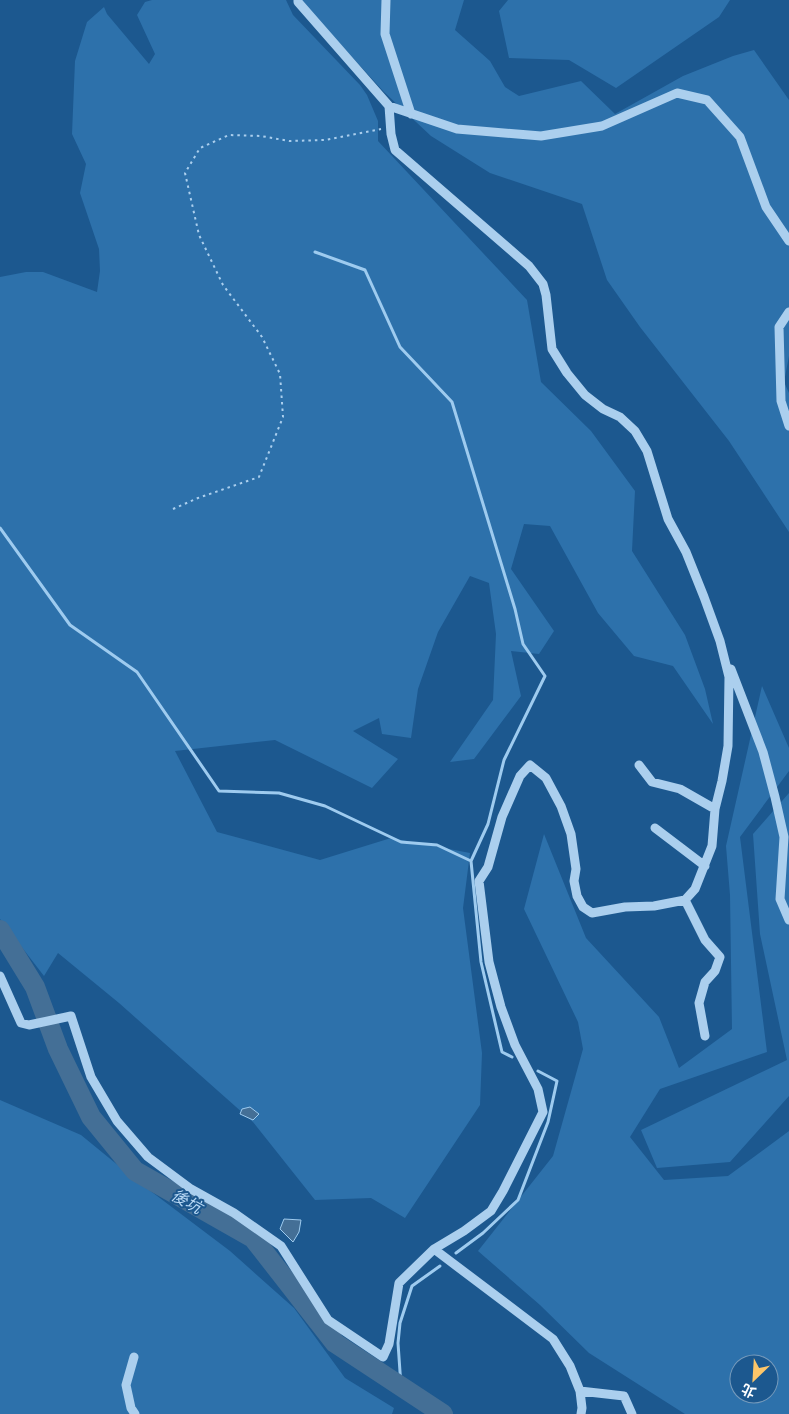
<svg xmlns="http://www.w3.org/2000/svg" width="789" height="1414" viewBox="0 0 789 1414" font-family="Rubik,'Noto Sans TC',sans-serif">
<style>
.green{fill:#2d71ab;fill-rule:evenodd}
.water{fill:#446f96;stroke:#9ecbef}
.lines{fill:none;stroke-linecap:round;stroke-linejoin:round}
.stream{stroke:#9ecbef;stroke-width:3}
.river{stroke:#446f96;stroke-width:20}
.path{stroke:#abcfee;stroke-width:2;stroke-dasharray:2.5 4;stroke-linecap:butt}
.minor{stroke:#abcfee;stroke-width:9}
.labels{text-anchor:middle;stroke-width:4;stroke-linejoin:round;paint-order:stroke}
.water-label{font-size:16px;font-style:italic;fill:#b7d8f5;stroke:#1c588f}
</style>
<rect width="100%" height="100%" fill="#1c588f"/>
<!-- green -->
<path class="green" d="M152 0H286L293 15 360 85 367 95 378 121V141L527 300 541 382 591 431 635 491 632 551 685 635 705 689 713 724 673 666 634 656 598 613 550 526 524 524 511 569 554 631 539 654 511 651 521 696 474 759 450 762 493 700 496 634 489 583 470 576 438 632 418 689 411 738 382 734 379 718 353 731 398 759 372 788 275 740 175 751 217 832 320 860 391 838 470 853 463 908 482 1053 480 1105 405 1218 371 1198 315 1200 253 1122 119 1003 58 953 44 976 0 919V277L26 272H43L97 292 100 271 99 249 80 193 86 164 72 134 75 61 87 22 104 7 107 14 149 64 155 54 137 15 145 2Z
M300 0H464L455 30 490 61 505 87 519 96 581 81 615 114 683 76 733 56 754 50 789 100V356L784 382 789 393V532L729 441 640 327 607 280 582 204 490 173 431 136 384 92Z
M508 0H730L719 17 616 88 569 60 509 58 499 11Z
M762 686 789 748V771L740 837 767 1052 660 1089 630 1137 664 1180 728 1176 789 1131V1414H685L589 1353 540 1305 478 1251 553 1156 583 1049 578 1022 524 909 544 834 586 938 659 1017 679 1068 732 1029 730 895 726 846ZM739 1364H769V1394H739Z
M789 793V1096L730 1162 657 1168 641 1130 787 1060 760 934 753 834Z
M0 1100 81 1135 136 1180 230 1251 294 1308 345 1378 394 1408 392 1414H0Z"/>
<!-- water -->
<path class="water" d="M250 1107 259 1114 253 1120 240 1114 242 1109Z
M284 1219 301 1220 299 1232 293 1242 280 1229Z"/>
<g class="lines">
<!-- stream -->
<path class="stream" d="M315 252 365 270 400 347 452 402 515 609 523 644 545 676 504 760 488 824 471 861
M0 528 70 625 137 672 219 791 279 793 325 806 401 842 437 845 471 861 481 962 502 1052 512 1057
M456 1253 483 1233 518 1200 548 1122 557 1081 538 1071
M401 1386 398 1343 400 1323 412 1286 440 1266"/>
<!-- river -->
<path class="river" d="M0 930 35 987 58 1049 91 1117 135 1171 253 1238 335 1343 443 1414"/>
<!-- path -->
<path class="path" d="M173 509 198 498 259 477 283 417 280 374 262 337 223 285 199 235 185 173 200 148 229 135 261 136 289 141 325 140 381 129"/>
<!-- minor -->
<path class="minor" d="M298 0V2L389 106 391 134 395 150 529 266 543 284 546 295 552 349 567 373 585 395 603 409 620 417 635 431 647 451 668 519 686 552 704 597 720 641 729 677 728 746 722 781 715 809 712 846 695 889 685 900 654 906 625 907 592 913 583 907 577 896 574 881 576 869 571 834 561 806 546 778 530 765 520 776 502 817 488 867 479 881 489 962 501 1007 515 1045 538 1089 543 1112 503 1191 491 1211 464 1231 434 1249 553 1339 570 1366 580 1391 582 1408 581 1414
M386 0 385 34 411 114
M389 106 457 129 541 136 602 126 677 93 707 100 740 137 766 207 789 241
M789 312 779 327 781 401 789 426
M731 669 763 752 775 797 784 837 780 899 789 920
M639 765 652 782 680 789 715 809
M655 828 705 866
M685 900 705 940 720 957 715 971 705 982 699 1003 705 1036
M0 976 21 1023 29 1025 71 1016 91 1077 117 1121 148 1157 191 1189 234 1213 281 1246 328 1320 383 1357 389 1344 399 1283 434 1249
M134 1357 126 1385 131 1408 135 1414
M580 1391 624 1396 632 1414"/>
</g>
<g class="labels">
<!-- water labels -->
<g class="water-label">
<text transform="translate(187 1201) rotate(29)" y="6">後坑</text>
</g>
</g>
<!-- north arrow -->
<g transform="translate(754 1379) rotate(205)"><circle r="24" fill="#1c588f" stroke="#779bbc"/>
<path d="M0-4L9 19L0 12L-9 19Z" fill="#fdc669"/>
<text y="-8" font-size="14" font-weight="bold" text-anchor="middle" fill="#ffffff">北</text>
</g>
</svg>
